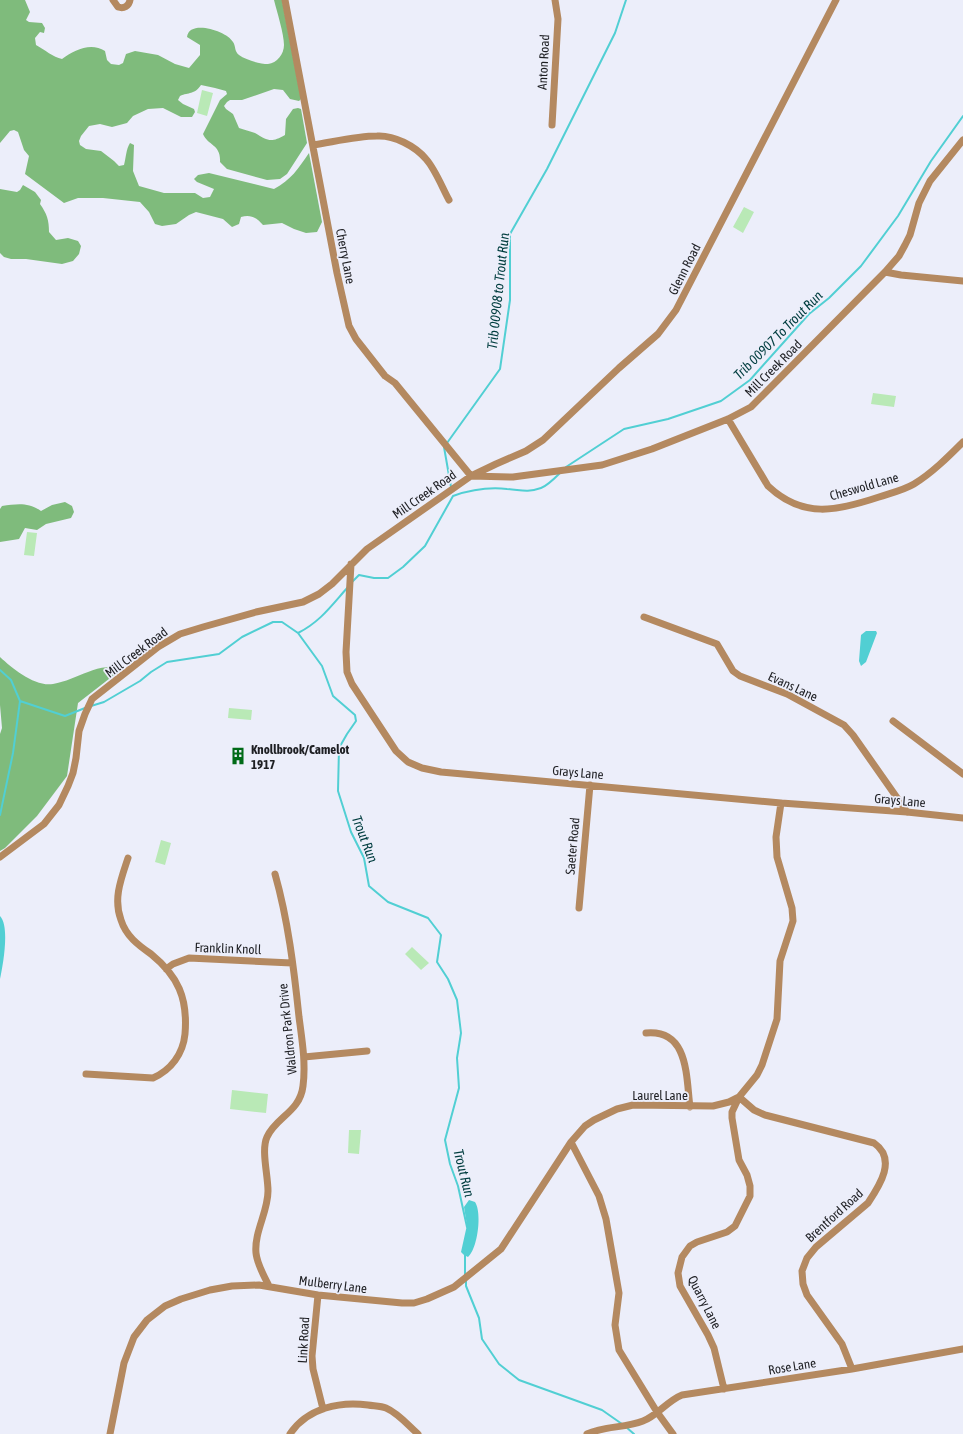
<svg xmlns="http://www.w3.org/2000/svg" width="963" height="1434" viewBox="0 0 963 1434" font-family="'Asap Condensed',sans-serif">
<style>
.green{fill:#b9e9b6}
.forest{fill:#7fbb7c}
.water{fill:#51cfd3}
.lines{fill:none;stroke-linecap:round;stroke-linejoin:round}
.stream{stroke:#51cfd3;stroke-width:2}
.minor{stroke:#b48960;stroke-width:7}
.labels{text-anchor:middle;stroke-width:3.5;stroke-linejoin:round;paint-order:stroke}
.street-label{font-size:13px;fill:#1e1f23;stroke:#eceefa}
.poi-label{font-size:13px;font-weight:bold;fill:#1e1f23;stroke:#eceefa;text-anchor:start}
.water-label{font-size:14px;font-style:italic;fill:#003d3f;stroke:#eceefa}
</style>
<rect width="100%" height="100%" fill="#eceefa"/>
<!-- green -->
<path class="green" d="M202 90 213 93 207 116 197 113Z
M744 207 754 212 743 233 733 227Z
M873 393 896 396 894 407 871 404Z
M27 532 37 533 34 556 24 555Z
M229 708 252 710 251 720 228 718Z
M161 840 171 843 165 865 155 862Z
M412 947 429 963 421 970 405 954Z
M232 1090 268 1094 266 1113 230 1109Z
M349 1130H361L359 1154 348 1153Z"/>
<!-- forest -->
<path class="forest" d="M0 0H25L30 12 26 20 29 22 42 23 45 28 44 33 40 32 35 38 36 45C45 50 53 57 62 59 74 50 91 42 105 51L107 60 111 64 119 65 123 63 126 54 135 51 158 55 175 64 189 68 200 55V45L187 37C189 19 227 31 233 42 236 46 234 51 239 55 246 60 260 64 268 64 277 63 284 54 284 45 284 34 277 12 274 0H282L301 99 299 101 290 99 283 90 274 89 242 100H230L227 102 224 106 226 109 233 114 239 128C244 130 250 131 255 133 268 141 271 143 285 135L286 119 293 109 298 108 301 109 307 143 287 174 280 179 267 180 227 169 220 162C221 144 208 146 203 134L220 100 227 94 226 91 215 88 201 85C194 95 189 92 180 96L178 100 183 104 194 109 195 112 192 117H181L163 108 148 109 133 116 127 123 112 127 100 124 89 126 81 136 79 141 80 145 86 149 101 151 114 161 119 166 124 165C126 158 126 149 130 143L134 145 133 171 139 186 164 193H195L203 198 210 197 214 189 197 182 194 179 198 175 209 173 274 189C291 180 298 169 309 153L322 222 317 232 306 233 294 229 282 223 263 225C257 218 251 214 241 217L239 224 232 227 223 219 196 212 189 215 176 224 162 226 155 224 149 212 140 202 103 198H78L64 203 25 174 29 156 24 150 18 132 14 130 10 131 0 143Z
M23 185 35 192 41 200 40 204C47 214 49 220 49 232L56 240 68 238 78 241 81 246 79 254 73 261 62 264 26 259H11L4 257 0 253V189L17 192 20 190Z
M65 502 72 506 74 512 71 518 46 524 37 530 25 528 19 539 0 542V509L2 506C17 504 28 502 41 511L52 505Z
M0 657C13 669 35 687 53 684 65 682 77 676 88 672 96 669 104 666 112 668L115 673 114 675 78 703 67 776 37 816 5 848 0 851V734L2 728 0 705Z"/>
<!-- water -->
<path class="water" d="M866 631H876L877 633 866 662 861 666 859 661 861 635Z
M0 916C10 926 3 965 0 979Z
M469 1200 475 1202C482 1212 478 1248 468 1257L464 1255 461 1252 467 1225 464 1207Z"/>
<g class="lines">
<!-- stream -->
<path class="stream" d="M447 443 500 369 510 300V234L547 169 615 33 626 0
M444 447 451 487
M566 467 624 429 668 419 721 401 750 380 809 314 829 298 861 266 898 216 931 161 963 116
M352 582 359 575 374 578H388L403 567 425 546 453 496C470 490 489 487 507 489 522 490 526 493 541 488 547 486 555 478 560 473
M298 633C320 622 331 606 348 587
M0 670 11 680 20 701 13 753 0 815
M20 701 65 716 85 708
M91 706 104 702 140 681 151 672 167 662 219 654 242 637 273 622H282L298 633 322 666 333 696 355 715 356 721 347 734 339 748 338 791 351 832 364 858 369 886 388 902 428 918 441 935 437 962 448 979 457 1000 461 1033 457 1058 459 1088 445 1140 450 1164 458 1186 467 1227
M465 1253V1275
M466 1279V1286L479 1318 482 1339 499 1364 519 1380 602 1410 622 1424
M626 1427 634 1434"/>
<!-- minor -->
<path class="minor" d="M113 0 118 7C124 9 129 6 130 0
M285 0 337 273 349 326 356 339 385 376 395 383 471 476 496 464 526 451 543 440 619 368 658 334 676 310 836 0
M552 125 558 19 555 0
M313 145C333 142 356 136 377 136 394 135 415 146 426 159 435 169 442 187 449 200
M885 272 901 275 963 281
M728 419 768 486C803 519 837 511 879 497 891 493 904 490 914 484 932 473 948 457 963 442
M351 564 346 652 347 672 352 684 396 751 408 762 422 768 441 772 507 778 781 803 907 812 963 818
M644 617 717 644 733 671 740 676 787 694 844 725 853 735 907 812
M893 721 963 774
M0 857 44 824 59 805 68 786 73 773 76 758 79 731 85 714 92 699 158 647 180 634 203 627 256 612 303 602 319 594 332 584 367 549 471 476 513 477 602 465 652 449 728 419 751 407 885 272 899 256 905 245 910 235 919 203 930 181 963 140
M579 908 590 785
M166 969 173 964 189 958 292 963
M646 1033C689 1029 686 1077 690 1107
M304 1057 367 1051
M86 1074 153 1078C171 1070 183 1054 185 1034 188 998 178 976 151 954 138 945 126 936 121 920 113 899 121 879 128 858
M739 1097 754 1110 765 1115 874 1143C897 1159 880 1185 868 1203L816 1247 807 1258 802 1271 803 1284 807 1295 842 1344 852 1369
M269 1286C264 1276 257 1264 256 1253 254 1232 268 1212 268 1191 268 1175 261 1150 267 1137 276 1117 300 1112 303 1086 306 1063 302 1040 299 1017 294 969 288 920 275 874
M318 1295 312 1356 313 1369 323 1409
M724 1389 714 1348 708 1335 680 1286 678 1273 682 1257 690 1246 697 1242 727 1232 735 1226 750 1196V1186L747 1175 739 1160 732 1118V1112L739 1097
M110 1434 124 1363 134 1337 147 1320 165 1306 181 1299 210 1290 232 1286 259 1285 318 1295 402 1303H414L427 1299 454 1287 501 1249 571 1142
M290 1434C307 1408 340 1401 368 1405 374 1406 381 1406 386 1408 398 1413 409 1426 418 1434
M587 1434C604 1426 625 1428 643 1421 657 1416 667 1401 682 1395L852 1369 963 1349
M673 1434 657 1412 619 1350 615 1325 619 1293 606 1219 599 1196 571 1142 585 1126 594 1120 617 1109 633 1105 713 1106 729 1102 739 1097 757 1075 762 1065 777 1019 780 961 793 921 792 908 777 857 776 837 781 803"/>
</g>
<!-- icons -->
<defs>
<g id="building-bare" transform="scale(1.38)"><path d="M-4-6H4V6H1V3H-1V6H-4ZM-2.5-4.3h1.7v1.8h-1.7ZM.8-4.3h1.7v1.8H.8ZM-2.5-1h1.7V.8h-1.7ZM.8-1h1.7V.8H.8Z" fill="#006a17" stroke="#eceefa" stroke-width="2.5" paint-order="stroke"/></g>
</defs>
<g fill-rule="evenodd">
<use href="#building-bare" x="238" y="756"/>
</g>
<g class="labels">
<!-- street labels -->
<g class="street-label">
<text transform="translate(543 62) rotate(-87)" y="5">Anton Road</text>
<text transform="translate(346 256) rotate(79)" y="5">Cherry Lane</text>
<text transform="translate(684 269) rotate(-63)" y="5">Glenn Road</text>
<text transform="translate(773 368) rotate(-45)" y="5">Mill Creek Road</text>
<text transform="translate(864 486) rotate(-16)" y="5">Cheswold Lane</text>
<text transform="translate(424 494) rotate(-35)" y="5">Mill Creek Road</text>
<text transform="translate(136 652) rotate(-37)" y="5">Mill Creek Road</text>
<text transform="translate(793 686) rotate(25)" y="5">Evans Lane</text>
<text transform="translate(578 772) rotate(5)" y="5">Grays Lane</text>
<text transform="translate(900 800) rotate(5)" y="5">Grays Lane</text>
<text transform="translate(572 846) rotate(-85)" y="5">Saeter Road</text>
<text transform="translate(228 948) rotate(2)" y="5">Franklin Knoll</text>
<text transform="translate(287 1029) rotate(-96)" y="5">Waldron Park Drive</text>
<text x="660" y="1100">Laurel Lane</text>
<text transform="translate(834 1215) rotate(-42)" y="5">Brentford Road</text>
<text transform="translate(333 1284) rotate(7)" y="5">Mulberry Lane</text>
<text transform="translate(705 1302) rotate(63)" y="5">Quarry Lane</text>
<text transform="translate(303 1340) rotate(-87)" y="5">Link Road</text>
<text transform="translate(792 1366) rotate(-9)" y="5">Rose Lane</text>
</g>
<!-- poi labels -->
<g class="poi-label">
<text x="251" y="754">Knollbrook/Camelot<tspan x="251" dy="15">1917</tspan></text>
</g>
<!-- water labels -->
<g class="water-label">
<text transform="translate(498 291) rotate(-84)" y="5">Trib 00908 to Trout Run</text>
<text transform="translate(778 335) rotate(-45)" y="5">Trib 00907 To Trout Run</text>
<text transform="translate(365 839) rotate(69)" y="5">Trout Run</text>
<text transform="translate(464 1173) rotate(76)" y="5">Trout Run</text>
</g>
</g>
</svg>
